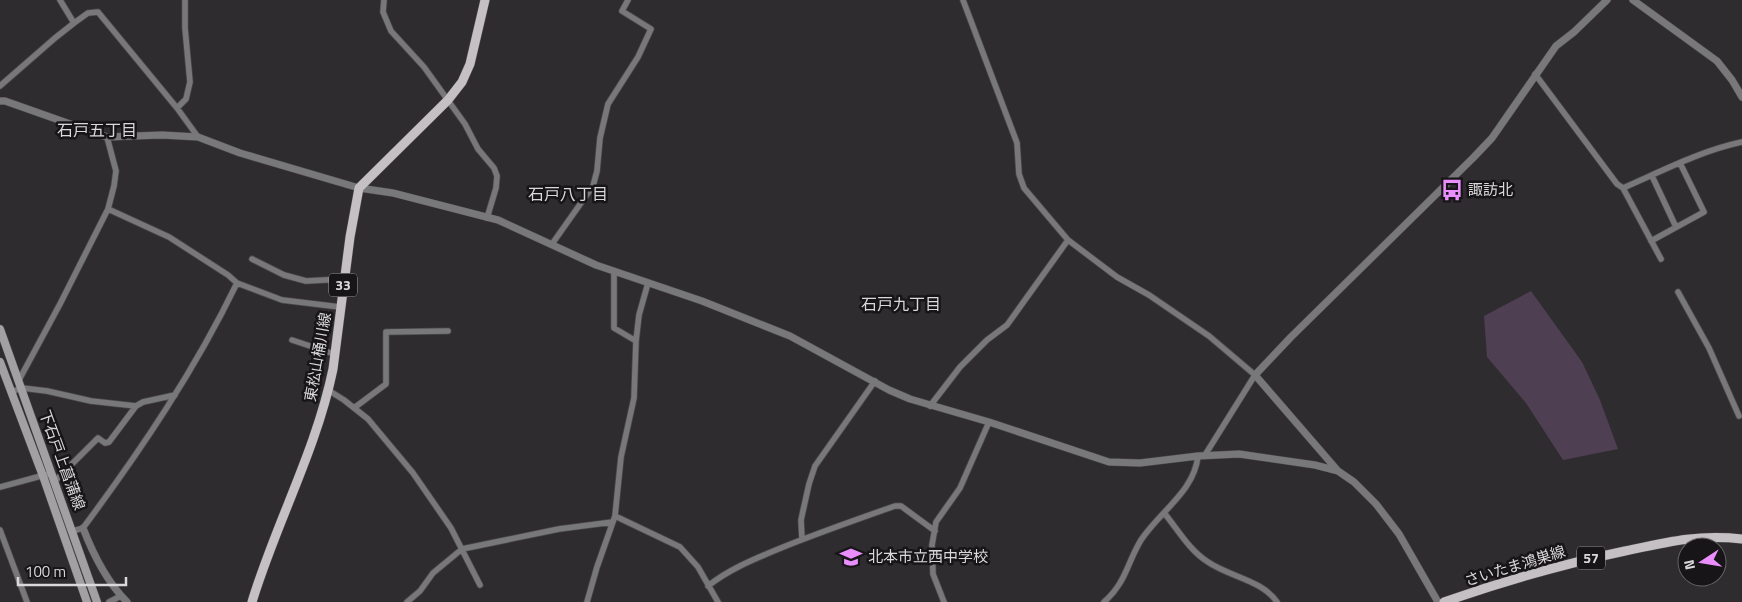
<svg xmlns="http://www.w3.org/2000/svg" width="1742" height="602" viewBox="0 0 1742 602" font-family="'Titillium Web','Noto Sans JP',sans-serif">
<style>
.green{fill:#4f3f52}
.lines{fill:none;stroke-linecap:round;stroke-linejoin:round}
.minor-casing{stroke:#4a484b;stroke-width:7}
.tertiary-casing{stroke:#4a484b;stroke-width:8}
.secondary-casing{stroke:#4a484b;stroke-width:9}
.primary-casing{stroke:#4a484b;stroke-width:10}
.minor{stroke:#787779;stroke-width:5.5}
.tertiary{stroke:#787779;stroke-width:7}
.secondary{stroke:#a3a0a3;stroke-width:8}
.primary{stroke:#c4c0c4;stroke-width:9}
.labels{text-anchor:middle;stroke-width:5;stroke-linejoin:round;paint-order:stroke}
.shield{fill:#171517;stroke:#a09ea0;stroke-width:1}
.shield-label{font-size:14px;font-weight:bold;fill:#dad8db}
.poi-label{font-size:15px;fill:#dad8db;stroke:#171517;text-anchor:start}
.street-label{font-size:15px;fill:#dad8db;stroke:#171517}
.neighbourhood-label{font-size:16px;fill:#dad8db;stroke:#171517}
</style>
<rect width="100%" height="100%" fill="#2f2c30"/>
<!-- green -->
<path class="green" d="M1531 291 1582 362 1600 400 1618 449 1563 460 1526 403 1487 357 1484 316Z"/>
<g class="lines">
<!-- minor casing -->
<g class="minor-casing">
<path id="minor" d="M60 0 74 23
M384 0 383 12 391 31 424 67 465 124 478 149 494 168 497 176 496 188 487 218
M963 0 1017 143 1019 174 1024 188 1068 240 1117 277 1149 295 1209 336 1255 375 1205 455
M1535 74 1617 184 1623 188 1661 259
M0 86 55 38 74 23 88 13 98 12 177 108 198 137
M177 108 186 99 190 82 185 28V0
M1652 176 1676 227
M1623 188C1662 171 1700 151 1742 142
M108 209 169 237 228 275 237 283
M1651 241 1704 212 1680 163
M552 244 593 186 597 171 600 138 608 104 638 57 651 29 622 11 628 0
M252 259 284 275 306 281 344 279
M614 272V328L636 341
M1678 292 1709 348 1739 416
M292 340 334 354
M19 380 60 304 108 209 114 186 116 171 107 137
M328 390 344 400 368 419 413 473 451 528 480 585
M11 392 22 388 47 391 91 401 136 406
M930 406 960 367 987 340 1007 325 1068 240
M354 408 386 384V332L448 331
M55 481 98 438 105 443 109 442 136 406 143 402 175 395
M0 487 52 473
M1165 514C1178 530 1190 551 1208 562 1230 577 1262 580 1277 602
M615 516 680 547 698 567 718 602
M0 530 27 602
M73 531 83 528C141 450 195 370 237 283L282 300 340 307
M802 539 801 520 809 484 815 466 875 381
M708 586C728 570 752 560 776 550 815 534 855 520 895 506H901L935 531
M109 602 121 596
M407 602 420 591 433 573 462 549 559 529 613 522
M587 602 597 567 615 516 621 457 634 398 636 341 639 315 648 283
M944 602 933 574 932 545 936 522 960 488 989 422
M1104 602C1126 583 1127 563 1141 540 1160 511 1194 492 1198 456"/>
</g>
<!-- tertiary casing -->
<g class="tertiary-casing">
<path id="tertiary" d="M1633 0 1717 61 1732 80 1742 97
M0 101H5L107 137 162 135 198 137 240 153 359 188 393 193 498 220 596 265 702 301 790 336 889 390 910 399 989 422 1109 462 1140 463 1198 456 1239 454 1315 465 1338 471 1354 482 1376 504 1399 534 1438 602
M1338 471 1255 375 1291 337 1473 158 1492 138 1556 46 1574 32 1607 0
M83 528C93 554 107 582 127 602"/>
</g>
<!-- secondary casing -->
<g class="secondary-casing">
<path id="secondary" d="M0 329 97 602
M0 362 43 476 87 602"/>
</g>
<!-- primary casing -->
<g class="primary-casing">
<path id="primary" d="M252 602C276 523 316 451 333 369L350 237 359 188 448 100 462 82 470 64 485 0
M1444 602C1504 581 1563 564 1625 551 1667 542 1698 534 1742 539"/>
</g>
<!-- minor -->
<use href="#minor" class="minor"/>
<!-- tertiary -->
<use href="#tertiary" class="tertiary"/>
<!-- secondary -->
<use href="#secondary" class="secondary"/>
<!-- primary -->
<use href="#primary" class="primary"/>
</g>
<!-- icons -->
<defs>
<g id="bus-bare" transform="scale(1.725)"><path d="M-5-6H5V4H4V6H2V4H-2V6H-4V4H-5ZM-3.5-4V0h7V-4ZM-3.5 1.2v1.5H-2V1.2ZM2 1.2v1.5H3.5V1.2Z" fill="#ea8dfd" stroke="#171517" stroke-width="2.5" paint-order="stroke"/></g>
<g id="school-bare" transform="scale(1.725)"><path d="M0-5L7-2L0 1L-7-2ZM-4 1L0 2.5L4 1V4Q0 6-4 4Z" fill="#ea8dfd" stroke="#171517" stroke-width="2.5" paint-order="stroke"/></g>
</defs>
<g fill-rule="evenodd">
<use href="#bus-bare" x="1452" y="190"/>
<use href="#school-bare" x="851" y="557"/>
</g>
<g class="labels">
<!-- shield labels -->
<g class="shield">
<rect x="329" y="273.5" width="28" height="23" rx="4"/>
<rect x="1577" y="546.5" width="28" height="23" rx="4"/>
</g>
<g class="shield-label">
<text x="343" y="290">33</text>
<text x="1591" y="563">57</text>
</g>
<!-- poi labels -->
<g class="poi-label">
<text x="1468" y="195">諏訪北</text>
<text x="868" y="562">北本市立西中学校</text>
</g>
<!-- street labels -->
<g class="street-label">
<text transform="translate(318 357) rotate(-80)" y="5">東松山桶川線</text>
<text transform="translate(62 460) rotate(70)" y="5">下石戸上菖蒲線</text>
<text transform="translate(1515 566) rotate(-17)" y="5">さいたま鴻巣線</text>
</g>
<!-- neighbourhood labels -->
<g class="neighbourhood-label">
<text x="97" y="136">石戸五丁目</text>
<text x="568" y="200">石戸八丁目</text>
<text x="901" y="310">石戸九丁目</text>
</g>
</g>
<!-- north arrow -->
<g transform="translate(1702 562) rotate(258)"><circle r="24" fill="#171517" stroke="#656365"/>
<path d="M0-4L9 19L0 12L-9 19Z" fill="#ea8dfd"/>
<text y="-8" font-size="14" font-weight="bold" text-anchor="middle" fill="#dad8db">N</text>
</g>
<!-- scale -->
<path d="M18 577v8h108v-8" fill="none" stroke="#dad8db" stroke-width="2.5"/>
<text x="25" y="577" font-size="15" fill="#dad8db" stroke="#171517" stroke-width="4" paint-order="stroke">100 m</text>
</svg>
